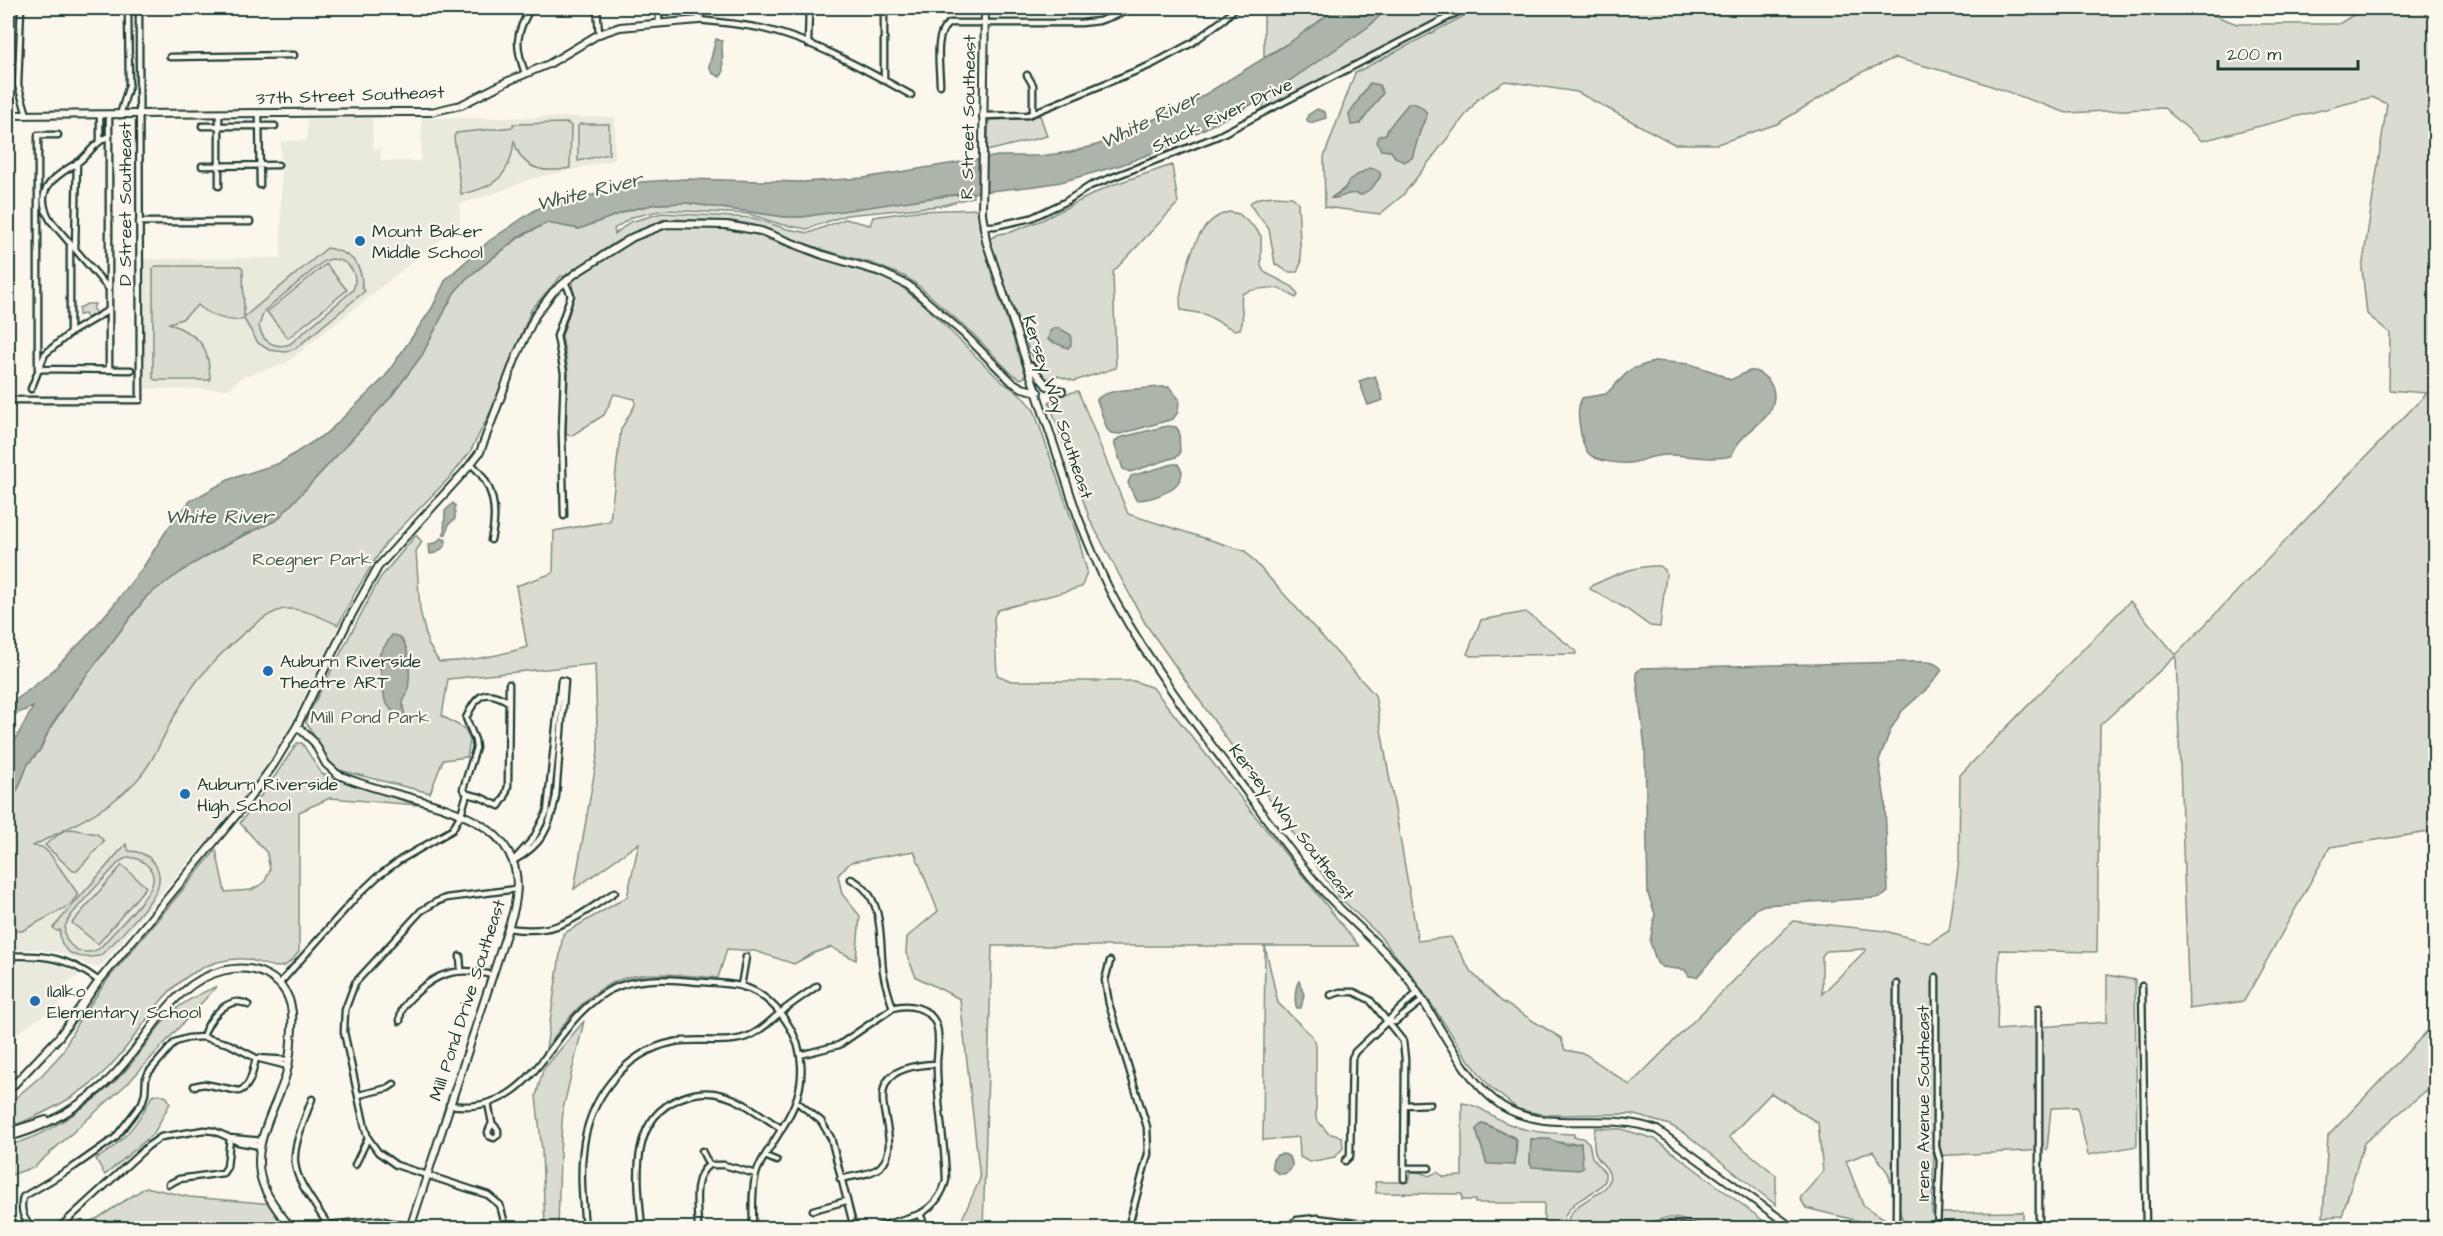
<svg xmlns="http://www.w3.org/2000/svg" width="2443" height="1236" viewBox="0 0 2443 1236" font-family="'Architects Daughter',sans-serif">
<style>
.built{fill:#eae9de}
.green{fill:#dbdcd1;stroke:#7d8c82;stroke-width:1.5;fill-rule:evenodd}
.water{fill:#adb4aa;stroke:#74847b;stroke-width:1.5}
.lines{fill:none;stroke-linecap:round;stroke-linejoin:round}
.street-casing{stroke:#1f3d34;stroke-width:9}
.secondary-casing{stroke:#1f3d34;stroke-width:10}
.street{stroke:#fbf7ec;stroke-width:4.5}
.secondary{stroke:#fbf7ec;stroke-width:6}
.poi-dot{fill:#1f6fb2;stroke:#fbf7ec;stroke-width:2}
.labels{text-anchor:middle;stroke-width:4.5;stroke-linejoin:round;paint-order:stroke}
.street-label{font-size:18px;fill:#1f3d34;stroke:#fbf7ec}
.poi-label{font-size:18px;fill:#1f3d34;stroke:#fbf7ec;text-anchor:start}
.park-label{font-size:18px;fill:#455d53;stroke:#fbf7ec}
.water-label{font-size:20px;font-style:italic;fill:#425b52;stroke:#fbf7ec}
</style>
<rect width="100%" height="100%" fill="#fbf7ec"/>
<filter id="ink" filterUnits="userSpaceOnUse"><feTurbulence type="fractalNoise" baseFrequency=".0167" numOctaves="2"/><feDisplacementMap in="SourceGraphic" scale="12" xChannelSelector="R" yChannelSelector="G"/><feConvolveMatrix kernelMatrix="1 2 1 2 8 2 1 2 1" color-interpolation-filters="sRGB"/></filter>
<g filter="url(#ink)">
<!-- built -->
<path class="built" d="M8 8H13L14 110H8Z
M615 117V160L531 179 501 191 460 204V224L286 363 240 378 229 389H145L144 259 281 258V141H307V119L372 118 373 148 381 149V161H421L422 118Z
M8 214H13L14 393H8Z
M288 609 324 618 338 625 323 660 285 736 243 801 173 879 103 964 95 968 62 953 37 949 8 950V859L145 771 155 756 170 725 200 676 251 627 274 613Z
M8 962H51L81 975 66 983 68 995 56 1007 8 1039Z"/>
<!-- green -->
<path class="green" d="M1264 8H1337L1292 41 1264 57Z
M1388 8H1463L1263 113 1264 98 1368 27Z
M1479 8H2194L2237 24H2339L2364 8H2435V831L2330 847 2244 1001 2189 1009 2176 656 2100 725 2097 952 1999 950 1997 1030 2107 1022V975L2135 980 2137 1146 2088 1155 2077 1107 2051 1108 2047 1150 1934 1156 1932 1213 2023 1212V1227L1905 1228 1888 1173 1873 1151 1846 1161 1863 1205 1888 1221V1228L1806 1208 1800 1198 1823 1172 1818 1123 1771 1093 1729 1137 1776 1175V1205L1687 1135 1670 1125 1631 1114 1545 1115 1518 1109 1490 1087 1468 1059 1412 975 1379 935 1337 895 1145 623 1090 520 1049 402 1055 396 1078 391 1128 514 1245 551 1375 695 1418 941 1451 937 1471 972 1501 1001 1561 1038 1565 1050 1585 1054 1630 1085 1793 921 1885 931 1929 943 1949 931 1959 861 1960 775 2130 601 2176 655 2427 393 2389 390 2390 333 2367 314 2362 269 2387 104 2372 97 2202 141 2164 108 2067 113 1966 77 1895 58 1862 72 1777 124 1717 144H1674L1577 92 1505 81 1478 99 1403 195 1380 214 1325 207 1324 157 1355 73ZM1369 84 1383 93 1360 124 1349 114ZM1409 103 1415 104 1427 115 1421 128 1412 158 1395 157 1391 151 1384 150 1380 136 1386 134C1387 127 1403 111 1409 103ZM1380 178 1362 195 1350 192 1332 197 1346 187ZM1865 949 1866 950 1822 994V956L1826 951Z
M1040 115 1047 136 987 151 989 120 1025 119Z
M568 123 571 126 570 168C544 174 521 170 514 140 511 176 494 188 461 194L454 137 456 133 513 127V124Z
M580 124H609V154L578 161V126Z
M1172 165 1178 203 1113 272 1116 368 1074 381 1058 376 1046 379 1038 368 1026 343 989 239 999 234 1011 232 1042 220 1109 186Z
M973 193V197L940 206 846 215 807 229 780 224 749 214 664 210 632 217 614 229 615 234 630 222 662 213 753 218 787 229 809 233 845 219 870 225 873 217 916 211 980 209C983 265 1008 319 1025 373V377L1021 379 1012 374 972 333 919 286 906 277 871 263 827 251 750 224 732 221 664 219 616 242 563 277 561 276 531 310 495 403 470 452 452 475 385 544 356 591 338 625C323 618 303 608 286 609 262 611 217 657 201 676 189 690 178 710 169 726 158 748 149 770 130 787 103 813 65 829 33 846L42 847 50 854 78 894 70 905 22 931H16L8 913V801L18 789 28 764 40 750 50 728 76 689 147 596 185 564 277 520 390 398 422 355 454 293 466 279 520 237 547 223 579 229 630 210 656 204 686 203 785 217H802L858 207Z
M1273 196 1292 197 1298 202 1301 263 1297 272H1289L1275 264 1269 229 1250 205 1251 202 1259 198Z
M1229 212 1239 214 1256 229 1261 236V266L1264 272 1293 287 1298 295 1296 298C1292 296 1288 292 1283 290 1273 286 1251 289 1242 294 1239 306 1246 318 1240 329L1234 330 1204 314 1181 310C1177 294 1190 253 1198 238 1204 226 1215 215 1229 212Z
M676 226 746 231 818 258 894 281 925 306 1002 382 1020 394 1034 410 1079 541 1087 571 1082 587 998 610 994 617 997 675 1011 681H1134L1153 688 1359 946H1265L1278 1003 1312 1036 1316 1045V1119L1328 1133 1342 1137 1343 1148 1335 1157 1309 1162 1300 1157 1299 1137 1263 1140 1265 946H992L983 1228H958L980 1179 960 999 916 977 906 953 907 937 938 911 914 851 851 862 838 875 842 894 860 916 856 960 831 947 814 953 794 964 755 951 727 949 718 978C688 976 654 970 625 978 592 987 564 1021 546 1049L563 934 627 897 639 843 574 889 598 752 595 664 448 679 442 716 465 729 470 741 467 757 443 760 430 793 339 770 332 766 305 721 380 578 416 535 422 542 416 551 420 610 428 644 439 662C470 661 498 656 527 647L516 586 553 573 554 531 610 521 621 429 635 405V399L614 394 604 415 571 436 566 434 568 370 562 336 572 304 573 280C605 259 638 232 676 226Z
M327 248C350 252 363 263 362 288L365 291 296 348 286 352 269 350 258 343 244 319C230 323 209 316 198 305L182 319 169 323C201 337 209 345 210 380H155L153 378V269L156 266H240L243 269 244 317ZM332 259C350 260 359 274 353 290L290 344C275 349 262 342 259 326L264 311 324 261Z
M326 264 347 290 288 338 267 312Z
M87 304H95L93 309 96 313 87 319 85 314 79 315V308Z
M1660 566 1665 570 1666 574 1660 627 1650 626 1625 608 1590 589 1591 586C1615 575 1634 565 1660 566Z
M1526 612 1575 650 1576 654 1471 656 1467 654 1481 620Z
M297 743H302L322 774 418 805 330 798 299 812V952C295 956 290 963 286 965 275 971 257 960 245 959 227 958 208 964 193 973 161 991 143 1028 120 1055 92 1089 57 1108 18 1124L12 1121 9 1113 13 1100 41 1076 62 1053 78 1022 108 979 216 850 225 892 251 890 264 883 270 870 267 853 240 823 269 785Z
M72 829 97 834 104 841 77 871H73L45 845 63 831Z
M126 844 129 851C149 851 165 868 157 889 152 902 111 948 99 956 78 960 58 953 60 930L57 931 53 928ZM128 857C144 858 160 872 150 889 139 908 116 929 101 947 83 962 55 941 68 920 81 900 104 880 119 862Z
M122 865 146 887 98 944 72 923Z
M217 986 129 1082 34 1167 8 1176V1145C46 1138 101 1098 127 1069 144 1049 159 1022 180 1006 192 997 204 992 217 986Z
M584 1021 563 1109 560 1153 558 1228H545L542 1151 536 1096 543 1070Z
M2435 1023V1083L2364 1143 2342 1216 2323 1217 2328 1136Z
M159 1094 167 1097 170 1103 154 1133 105 1175 96 1159C121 1145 139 1122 152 1096Z
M1462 1103C1480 1104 1492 1118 1509 1124 1530 1133 1551 1133 1574 1134V1137L1583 1138 1589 1143 1592 1157 1605 1173V1181C1593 1199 1565 1197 1562 1228H1544V1203H1475V1200H1462V1194L1376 1193 1375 1182H1409L1411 1172H1419L1429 1176 1437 1172 1444 1177 1462 1176ZM1483 1123 1514 1137 1517 1141 1515 1165 1486 1162 1476 1130ZM1531 1139C1549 1139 1563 1145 1581 1143V1169L1532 1167 1530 1163Z
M1595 1128 1621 1129 1655 1139 1773 1228C1754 1229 1734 1231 1716 1228 1681 1223 1676 1208 1640 1228H1566C1569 1198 1604 1199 1609 1181 1613 1168 1597 1163 1595 1152 1593 1145 1594 1135 1595 1128Z
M146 1187 189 1197 274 1204 291 1228H72L98 1218Z"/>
<!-- water -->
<path class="water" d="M1337 8H1388L1368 27 1264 98 1171 146 1121 165 1061 182 1036 186 943 196 802 217H785L686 203 656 204 630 210 579 229 547 223 520 236 466 279 454 293 422 355 390 398 277 520 243 535 191 565 147 596 76 689 50 728 40 750 28 764 18 789 8 801V753L33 707 8 717V706L49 674 85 638 112 607 144 566 168 528 190 501 230 479 280 463 328 432 384 378 432 308 446 279 489 241 535 210 554 202 598 194 641 182 685 179 802 182 863 178 998 156H1039L1071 152 1100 144 1196 100 1292 41Z
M716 39 722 41 723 73 720 77 712 73 709 66Z
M1370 83 1379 85 1383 93 1360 124 1351 125 1349 114Z
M1409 103C1416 102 1426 109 1427 115L1421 128 1412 158 1404 162 1395 157 1391 151 1381 150 1377 142 1379 136 1386 134C1387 127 1403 111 1409 103Z
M1317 109 1325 112 1326 118 1310 123 1307 120 1308 115Z
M1369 168 1378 170 1381 175 1373 187 1362 195C1344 190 1343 200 1331 198L1344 190 1349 180Z
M1055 328H1059L1071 335V345L1068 348 1048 340 1050 331Z
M1655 361 1690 364 1717 373 1730 380C1747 374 1750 363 1767 379 1772 384 1774 389 1774 396 1773 419 1754 424 1741 440 1737 444 1734 450 1731 456 1711 461 1688 455 1667 455 1654 455 1647 459 1635 462 1624 465 1595 462 1587 452 1584 447 1582 439 1581 434 1579 422 1576 409 1582 398L1606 394 1630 370Z
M1375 376 1383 400 1368 405 1359 381Z
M1160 387H1169L1179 399 1178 412 1173 419 1120 434 1111 433 1107 429 1097 400C1104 388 1146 389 1160 387Z
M1167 426 1176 427 1179 431 1180 454 1176 457 1130 472 1123 469 1114 443 1119 438Z
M1173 464H1178L1182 471C1182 490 1152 500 1136 500L1128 483 1131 476Z
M453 503 455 505V519L449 524 446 534 444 535 445 511Z
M441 538 446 540 445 546 436 553 430 554 429 544 436 543Z
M392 635C412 634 411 680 407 694 405 699 404 698 403 703 402 710 406 715 407 722L402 725 385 701 379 660 380 653Z
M1907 662C1920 662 1934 659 1942 670L1929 687 1902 711 1891 729 1879 760 1885 801 1888 892 1883 896 1876 898 1764 905 1757 908 1697 977 1689 976 1685 970 1662 967 1657 963 1650 942 1655 914 1648 894 1645 748 1636 673 1641 668Z
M1299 981 1304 995 1301 1008H1297C1294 1003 1295 986 1299 981Z
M1483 1123 1516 1139 1515 1165 1487 1164 1476 1129Z
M1531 1139H1549L1566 1145 1581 1143 1583 1167 1579 1170 1532 1167 1530 1163Z
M1272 1164a10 10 0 1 1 20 0a10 10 0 1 1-20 0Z"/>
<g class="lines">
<!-- street casing -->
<g class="street-casing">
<path id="street" d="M21 8 18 85 27 115
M597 8 599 34
M884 8V80
M699 20C722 23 746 24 768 30 816 42 868 71 911 95
M659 22V8
M808 44 809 8
M170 57 294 55
M525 73C515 46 515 33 531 8
M1027 75 1033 85V113
M940 85C940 68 933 32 950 23H1081L1099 21 1136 8
M259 113 260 185
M219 114V186
M120 115 129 85 128 8
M100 116V140
M982 116 1028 115 1151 65 1192 43 1224 19 1235 8
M202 126H275
M58 135H38V369L131 370
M109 136C92 144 90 154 77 163 53 177 32 191 51 221L109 289
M202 166 278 165
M139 222H250
M983 226H995L1031 218 1065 202 1090 186 1218 136 1466 8
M75 248 77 162
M70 333V243
M109 369V116
M31 389 45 354 70 333 109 310
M8 400H140L139 8
M471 464C494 484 498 511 491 540
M564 516 562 433 564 373 557 336 571 295 565 282
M561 680 565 681 556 796C550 828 542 845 513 861L533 839 547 812Z
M467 794 480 797 499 806 505 797 508 786 509 684
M851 879C886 896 879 939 883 971 885 984 889 996 893 1008 908 1003 929 1007 936 1024 940 1035 938 1049 937 1060 936 1101 945 1140 946 1180 942 1196 934 1206 920 1214L926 1228
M508 928C558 936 575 918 615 892
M8 956C47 955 67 957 99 981
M460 956 461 970
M1110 961 1105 980 1109 1004 1147 1127 1148 1154 1128 1228
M1936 977V1147L1940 1161 1937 1228
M280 983 356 897 377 877 400 860 452 830 461 814 467 794 463 789 476 748 475 740 466 718C477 695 484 687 509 702
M741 986 746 957
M2142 986 2146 1228
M1331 995 1340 992H1354L1370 1000 1403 1041 1405 1059 1404 1179
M2039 1008V1228
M400 1021C400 1009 406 1002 415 994 438 971 461 967 492 975
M1389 1021 1395 1022 1422 1001
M203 1037C207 1020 229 993 248 1005
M800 1055 839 1045 893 1008
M288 1066 256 1058 289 1060
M359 1095 388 1088 394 1084
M312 1099C286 1167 288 1165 328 1225
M797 1102 821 1121 831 1138 854 1228
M488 1103 492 1123 488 1132 489 1136 494 1138 498 1135V1130L492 1123
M449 1105C539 1117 546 1024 610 990 635 977 662 979 690 981 706 983 724 982 740 986 772 993 799 1031 801 1063 804 1096 788 1119 771 1146 765 1155 759 1164 756 1174 751 1192 753 1211 753 1228
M1405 1105 1430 1104
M260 1146 238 1142 230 1138 262 1141
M702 1151 709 1165
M765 1156 777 1161
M1345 1161 1350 1156 1352 1058 1355 1052 1417 993
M355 1165 368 1138
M709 1165H724L756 1174
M1404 1168H1429
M840 1179C852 1176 871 1175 880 1167 913 1136 837 1067 937 1064
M813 1210 846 1201
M34 1228C23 1221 20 1209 23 1197L75 1166 115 1138 142 1103 145 1094 146 1078 149 1072 175 1042 188 1038 203 1037 229 1044 256 1058C253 1070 251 1087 239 1091L204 1084 194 1086
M54 1228 61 1226 148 1146 161 1137 204 1130 214 1131 230 1138 227 1167 223 1173 179 1179 169 1184
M323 1228 328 1225 379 1220 414 1228
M506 1228 500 1205 488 1195 396 1165 378 1152 368 1138 365 1128 344 1032 345 1010 355 983 421 911 436 902 446 898 517 889
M585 1228C583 1203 580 1177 583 1151 588 1101 623 1052 674 1042 699 1037 728 1046 751 1035 762 1030 771 1020 780 1013 792 1003 805 995 817 986
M642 1228C638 1183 627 1119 681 1098 694 1093 708 1091 722 1095 743 1100 763 1117 782 1129
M698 1228C698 1210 691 1177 709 1165
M875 1228 920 1214
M1286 1228 1297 1220 1317 1218 1371 1225 1514 1228
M1896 1228 1897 984"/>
</g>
<!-- secondary casing -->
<g class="secondary-casing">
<path id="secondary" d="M985 8 982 213 986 241 1078 517C1090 546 1101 576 1117 604 1152 667 1197 726 1240 783 1267 819 1293 857 1323 891 1348 919 1379 943 1403 972 1434 1010 1461 1079 1502 1106 1549 1135 1607 1110 1657 1130L1793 1228
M8 115 401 112H431L461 105 506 82 549 64 599 34 620 27 699 20 702 8
M1031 366 1047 386 1062 391
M297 726 314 742 326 764 337 774C401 806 542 802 513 913L410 1228
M8 1091 59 1037 99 981 243 807 274 764 297 726 347 623 378 567 466 470 480 452 516 357 535 316 553 292 576 273 633 237 666 224 726 225 761 231 823 255 878 271 908 285 963 333 1012 382 1022 388 1038 392
M8 1132 46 1120
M8 1137C41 1129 72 1111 99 1089 133 1061 152 1019 183 992 204 973 240 960 267 975 288 986 294 1005 292 1028 291 1045 290 1062 285 1078 274 1112 248 1149 264 1187 270 1202 281 1215 291 1228
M1654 1228 1670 1226 1691 1228
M1819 1228H1843
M2393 1228H2436"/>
</g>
<!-- street -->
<use href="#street" class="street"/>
<!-- secondary -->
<use href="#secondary" class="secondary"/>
</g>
</g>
<!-- markers -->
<g class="poi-dot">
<circle cx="360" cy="241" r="6"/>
<circle cx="268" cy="671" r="6"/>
<circle cx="185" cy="794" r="6"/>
<circle cx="35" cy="1001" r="6"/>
</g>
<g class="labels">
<!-- street labels -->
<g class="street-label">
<text transform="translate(350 95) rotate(-2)" y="6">37th Street Southeast</text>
<text transform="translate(1222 115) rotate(-25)" y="6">Stuck River Drive</text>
<text transform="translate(968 117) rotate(-89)" y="6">R Street Southeast</text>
<text transform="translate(125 204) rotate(-90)" y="6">D Street Southeast</text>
<text transform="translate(1058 407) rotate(72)" y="6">Kersey Way Southeast</text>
<text transform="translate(1292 822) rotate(52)" y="6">Kersey Way Southeast</text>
<text transform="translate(467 1000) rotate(-72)" y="6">Mill Pond Drive Southeast</text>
<text transform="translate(1923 1103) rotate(-90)" y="6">Irene Avenue Southeast</text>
</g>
<!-- poi labels -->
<g class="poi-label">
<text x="372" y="237">Mount Baker<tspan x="372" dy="21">Middle School</tspan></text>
<text x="280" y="667">Auburn Riverside<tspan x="280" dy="21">Theatre ART</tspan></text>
<text x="197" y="790">Auburn Riverside<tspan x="197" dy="21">High School</tspan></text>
<text x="47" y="997">Ilalko<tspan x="47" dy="21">Elementary School</tspan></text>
</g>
<!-- park labels -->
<g class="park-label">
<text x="312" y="565">Roegner Park</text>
<text x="370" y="723">Mill Pond Park</text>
</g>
<!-- water labels -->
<g class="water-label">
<text transform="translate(1150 119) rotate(-26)" y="7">White River</text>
<text transform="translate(589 191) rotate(-14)" y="7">White River</text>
<text x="219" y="523">White River</text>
</g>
</g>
<!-- margin -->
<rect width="2443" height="1236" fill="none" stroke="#fbf7ec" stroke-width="30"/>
<rect x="15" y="15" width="2413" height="1206" fill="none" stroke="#1f3d34" stroke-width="2" filter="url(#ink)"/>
<!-- scale -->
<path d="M2218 60v9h140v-9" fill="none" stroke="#1f3d34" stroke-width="3"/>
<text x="2227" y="60" font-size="18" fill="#1f3d34" stroke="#fbf7ec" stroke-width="4.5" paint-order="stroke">200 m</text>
</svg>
